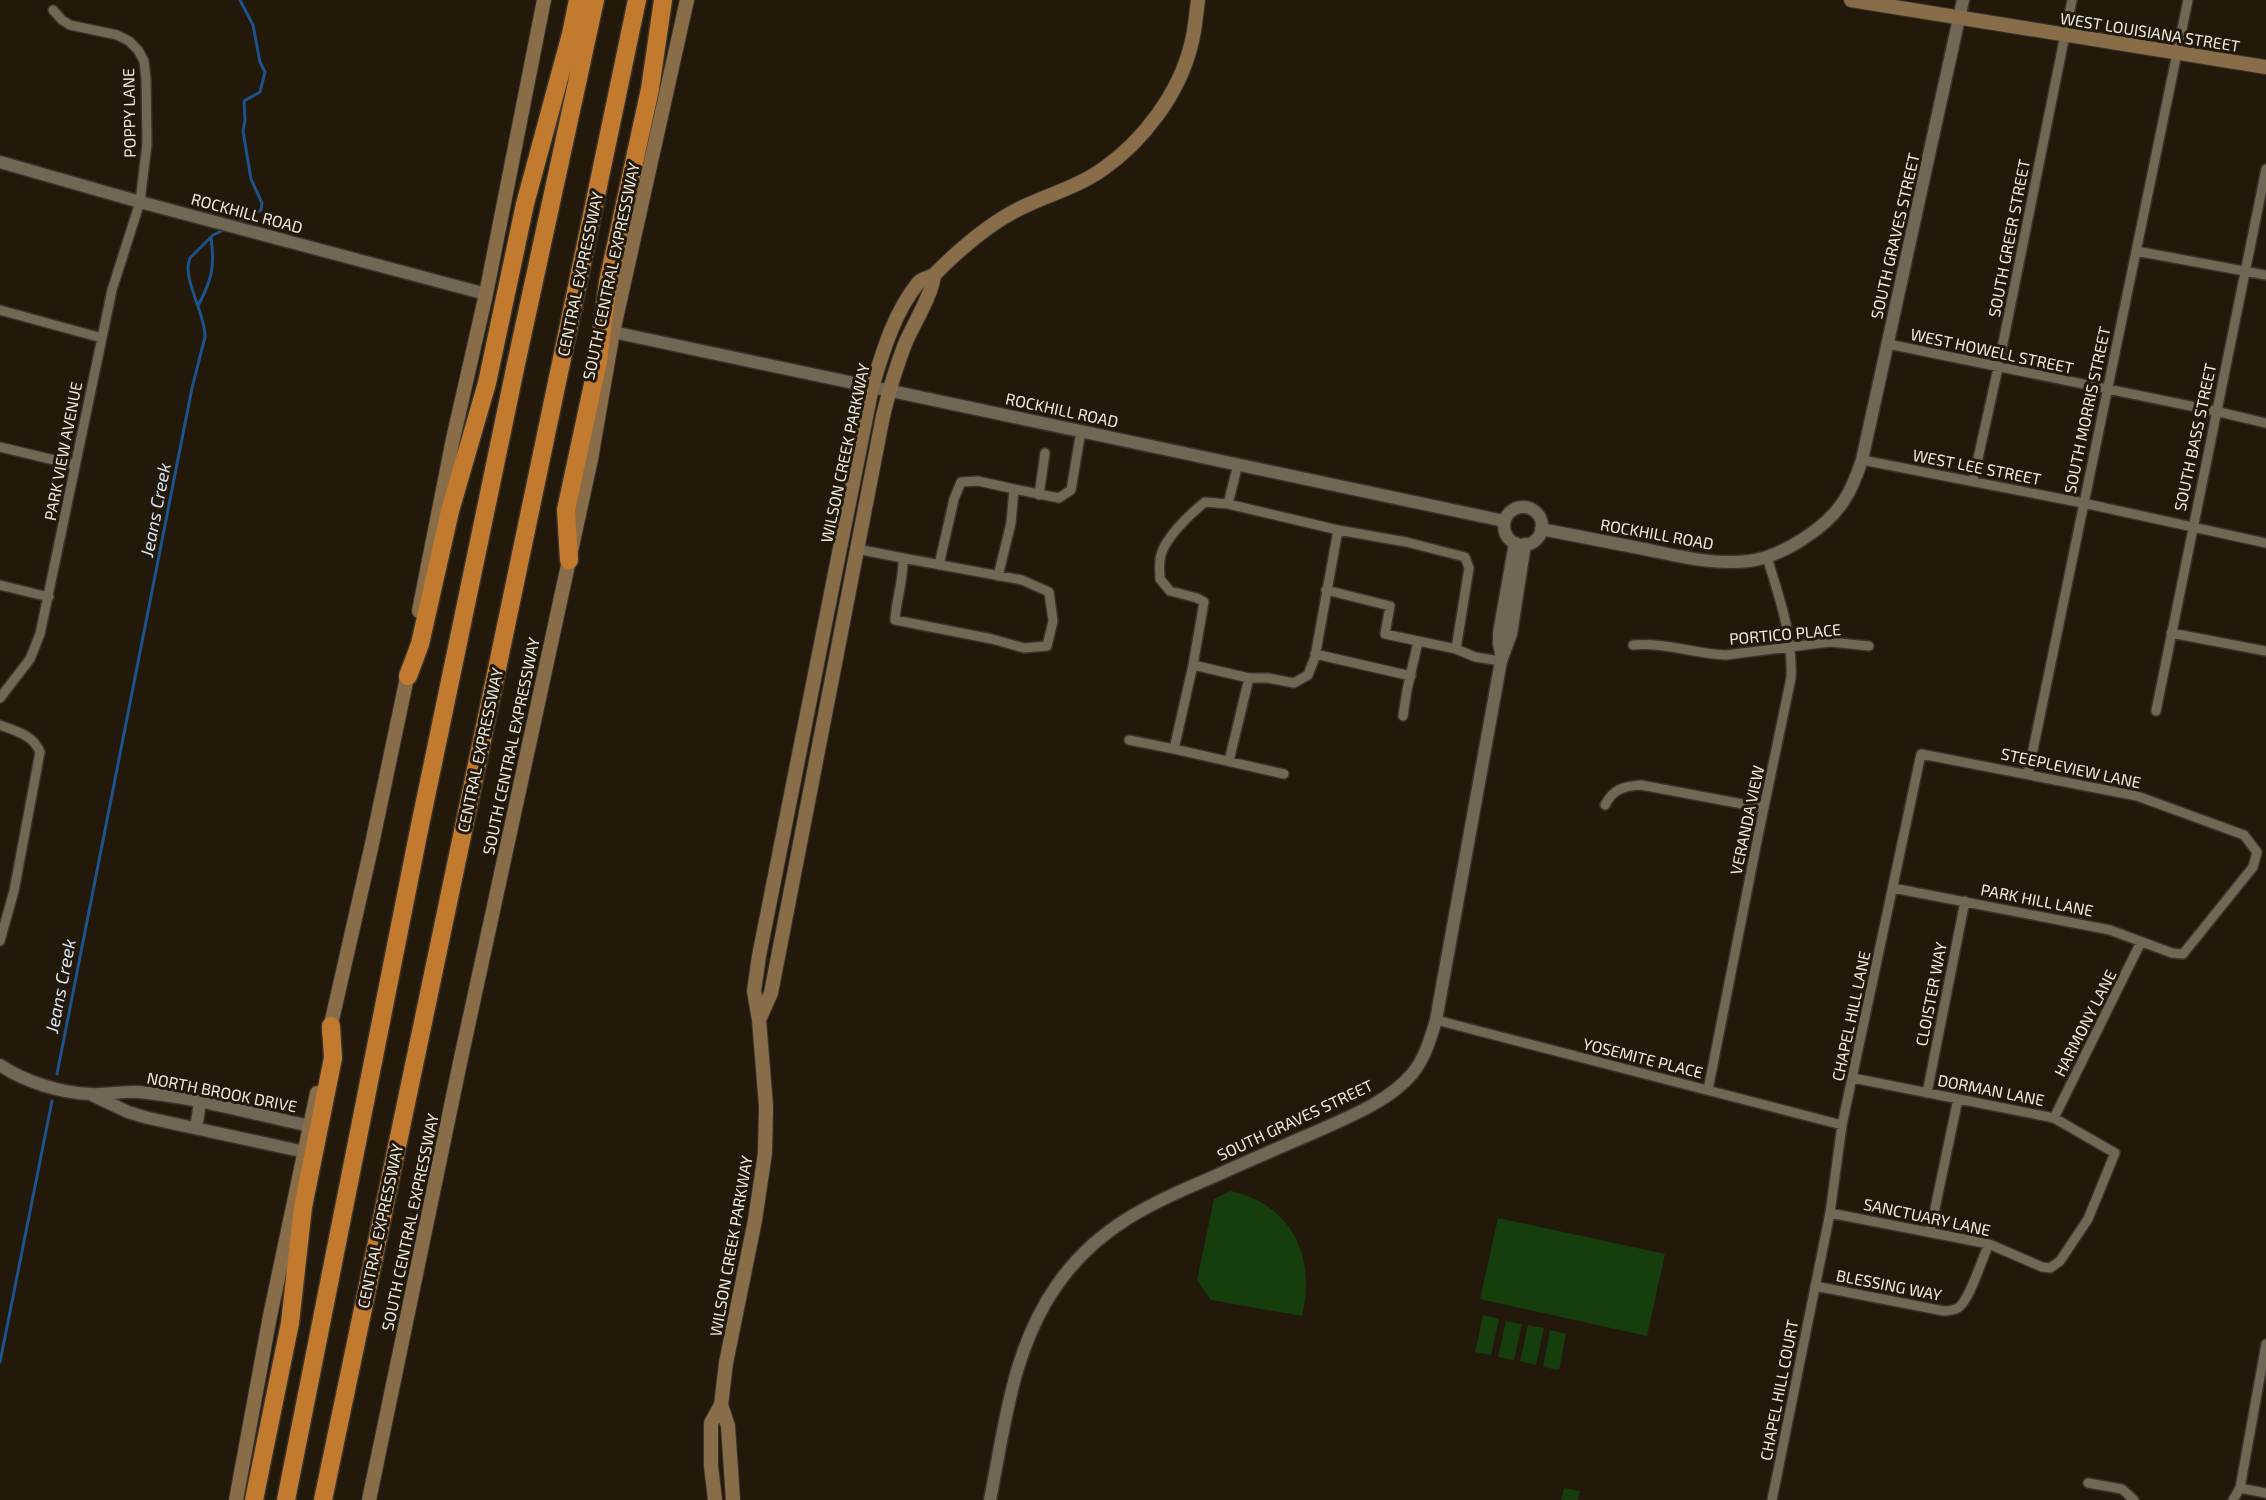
<svg xmlns="http://www.w3.org/2000/svg" width="2266" height="1500" viewBox="0 0 2266 1500" font-family="'Exo 2',sans-serif">
<style>
.green{fill:#163e0c}
.lines{fill:none;stroke-linecap:round;stroke-linejoin:round}
.stream{stroke:#1e528a;stroke-width:3}
.minor-casing{stroke:#39332d;stroke-width:12}
.tertiary-casing{stroke:#39332d;stroke-width:15}
.secondary-casing{stroke:#39332d;stroke-width:16}
.motorway-casing{stroke:#39332d;stroke-width:21}
.minor{stroke:#716755;stroke-width:9}
.tertiary{stroke:#716755;stroke-width:12}
.secondary{stroke:#896d49;stroke-width:14}
.motorway{stroke:#c17a2e;stroke-width:18}
.labels{text-anchor:middle;stroke-width:6;stroke-linejoin:round;paint-order:stroke}
.street-label{font-size:16px;fill:#f0eae1;stroke:#22190a}
.water-label{font-size:18px;font-style:italic;fill:#d7e5f6;stroke:#22190a}
</style>
<rect width="100%" height="100%" fill="#22190a"/>
<!-- green -->
<path class="green" d="M1231 1191C1293 1205 1316 1258 1302 1316L1211 1300 1197 1280 1214 1199Z
M1498 1218 1665 1254 1647 1336 1480 1299Z
M1483 1315 1499 1319 1491 1355 1475 1352Z
M1506 1321 1522 1324 1514 1360 1498 1357Z
M1528 1325 1544 1328 1536 1365 1520 1361Z
M1550 1330 1566 1334 1559 1370 1543 1367Z
M1564 1488 1580 1491 1578 1500H1561Z"/>
<g class="lines">
<!-- stream -->
<path class="stream" d="M237 223 261 210 262 203 251 179 243 131 245 120 244 101 260 92 265 72 260 62 253 25 240 0
M199 304C212 279 215 266 211 238
M57 1074 192 388 205 337C206 314 181 278 190 258L213 235 226 229
M0 1362 52 1101"/>
<!-- minor casing -->
<g class="minor-casing">
<path id="minor" d="M2136 251 2266 275
M0 310 102 338
M1888 344 2215 411 2266 423
M0 447 75 465
M1862 460 2083 503 2266 543
M1973 481 1998 368 2072 0
M1014 489 1059 498 1071 490 1081 431
M1039 495 1045 453
M1228 504 1338 530 1315 657 1308 675 1294 683 1268 678H1249L1193 665 1204 602 1197 598 1170 591 1160 579C1160 573 1159 566 1160 560 1162 540 1190 514 1205 502L1228 504 1238 464
M1338 530 1406 542 1465 557 1469 568 1456 649 1475 657 1501 661
M857 549 903 558C904 579 896 599 895 620L992 639 1024 648 1047 646 1053 621 1049 592 1022 580 903 558
M939 565 954 499 961 482 978 481 1014 489 1011 523 998 576
M0 585 49 597
M1326 590 1390 606 1385 634 1456 649
M2171 633 2266 651
M1633 645C1664 642 1695 654 1726 655L1830 642 1869 646
M1315 654 1411 676
M0 698 30 659 40 634 112 290 140 202 147 144 146 79 144 61 138 50 129 41 117 35 70 25 62 20 53 10
M2156 711 2266 169
M1403 716 1407 690 1418 642
M0 725C16 731 33 735 40 752L14 891 0 941
M1129 740 1174 749 1193 665
M1174 749 1284 774
M1229 761 1249 678
M2028 774 2188 0
M1605 805C1613 789 1624 786 1641 785L1764 808
M1436 1020 1842 1125
M1708 1090 1757 841 1791 678C1793 635 1779 597 1767 557
M1927 1093 1965 901
M2054 1118 2141 942
M1830 1213 1989 1244 2042 1267 2050 1268 2060 1261 2088 1219 2115 1153 2054 1118 1853 1078
M1930 1232 1958 1099
M1815 1286 1944 1311C1949 1311 1954 1310 1958 1308 1970 1300 1982 1258 1989 1244
M2088 1483 2122 1489 2134 1500
M2240 1488 2266 1493
M1772 1500 1830 1213 1842 1125 1921 754 2137 796 2244 835 2257 852 2253 867 2183 954 2172 953 2110 930 1893 888
M2233 1500 2240 1488 2266 1344"/>
</g>
<!-- tertiary casing -->
<g class="tertiary-casing">
<path id="tertiary" d="M0 162 140 202 486 294
M613 332 1504 521
M1504 526a19 19 0 1 1 38 0a19 19 0 1 1-38 0Z
M1541 529C1577 536 1613 543 1649 550 1682 557 1715 565 1749 561 1781 557 1825 529 1843 502 1852 489 1857 475 1862 460L1963 0
M1502 658 1499 644V633L1515 543
M0 1065C25 1082 61 1093 91 1094 107 1095 122 1091 138 1092 195 1097 253 1114 310 1126
M92 1095 128 1112 148 1118 305 1152
M196 1128 200 1103
M990 1500C1005 1425 1012 1349 1057 1285 1098 1226 1152 1203 1215 1176 1250 1160 1285 1145 1320 1130 1351 1116 1389 1101 1412 1074 1425 1058 1430 1040 1436 1020L1501 661 1511 634 1525 544"/>
</g>
<!-- secondary casing -->
<g class="secondary-casing">
<path id="secondary" d="M1851 0 2266 67
M419 611 453 439 486 294 544 0
M759 1020 771 993 883 416C889 391 896 367 905 344 914 323 932 295 934 275
M329 1033 372 844 409 668
M721 1405 728 1426 733 1500
M236 1500 270 1316 317 1093
M369 1500 461 1058 591 459 613 332 687 0
M715 1500 711 1466V1423L721 1405 726 1363 755 1220 765 1153 766 1106 759 1020 754 991 759 956 872 387C883 351 894 313 918 283 922 278 929 278 934 275 937 272 941 268 944 265 968 242 994 220 1025 206 1051 194 1079 186 1103 169 1143 141 1179 94 1191 45 1195 31 1196 15 1198 0"/>
</g>
<!-- motorway casing -->
<g class="motorway-casing">
<path id="motorway" d="M569 560 566 510 598 361 608 282 650 89 663 0
M408 676 420 644 450 511 487 383 525 204 571 34 578 0
M254 1500 290 1323 303 1207 333 1058 331 1026
M286 1500 418 835 516 364 595 0
M323 1500 637 0"/>
</g>
<!-- minor -->
<use href="#minor" class="minor"/>
<!-- tertiary -->
<use href="#tertiary" class="tertiary"/>
<!-- secondary -->
<use href="#secondary" class="secondary"/>
<!-- motorway -->
<use href="#motorway" class="motorway"/>
</g>
<g class="labels">
<!-- street labels -->
<g class="street-label">
<text transform="translate(2150 32) rotate(9)" y="6">WEST LOUISIANA STREET</text>
<text transform="translate(129 113) rotate(-91)" y="6">POPPY LANE</text>
<text transform="translate(247 213) rotate(15)" y="6">ROCKHILL ROAD</text>
<text transform="translate(1895 236) rotate(-77)" y="6">SOUTH GRAVES STREET</text>
<text transform="translate(2009 238) rotate(-79)" y="6">SOUTH GREER STREET</text>
<text transform="translate(611 271) rotate(-78)" y="6">SOUTH CENTRAL EXPRESSWAY</text>
<text transform="translate(580 274) rotate(-78)" y="6">CENTRAL EXPRESSWAY</text>
<text transform="translate(1992 351) rotate(12)" y="6">WEST HOWELL STREET</text>
<text transform="translate(1062 410) rotate(12)" y="6">ROCKHILL ROAD</text>
<text transform="translate(2087 410) rotate(-78)" y="6">SOUTH MORRIS STREET</text>
<text transform="translate(2195 437) rotate(-78)" y="6">SOUTH BASS STREET</text>
<text transform="translate(63 451) rotate(-79)" y="6">PARK VIEW AVENUE</text>
<text transform="translate(845 453) rotate(-78)" y="6">WILSON CREEK PARKWAY</text>
<text transform="translate(1977 467) rotate(11)" y="6">WEST LEE STREET</text>
<text transform="translate(1657 534) rotate(10)" y="6">ROCKHILL ROAD</text>
<text transform="translate(1785 634) rotate(-5)" y="6">PORTICO PLACE</text>
<text transform="translate(511 746) rotate(-78)" y="6">SOUTH CENTRAL EXPRESSWAY</text>
<text transform="translate(480 750) rotate(-78)" y="6">CENTRAL EXPRESSWAY</text>
<text transform="translate(2071 768) rotate(12)" y="6">STEEPLEVIEW LANE</text>
<text transform="translate(1747 820) rotate(-78)" y="6">VERANDA VIEW</text>
<text transform="translate(2037 900) rotate(11)" y="6">PARK HILL LANE</text>
<text transform="translate(1931 994) rotate(-79)" y="6">CLOISTER WAY</text>
<text transform="translate(1851 1016) rotate(-78)" y="6">CHAPEL HILL LANE</text>
<text transform="translate(2085 1023) rotate(-63)" y="6">HARMONY LANE</text>
<text transform="translate(1643 1058) rotate(14)" y="6">YOSEMITE PLACE</text>
<text transform="translate(1991 1090) rotate(11)" y="6">DORMAN LANE</text>
<text transform="translate(222 1092) rotate(11)" y="6">NORTH BROOK DRIVE</text>
<text transform="translate(1295 1120) rotate(-25)" y="6">SOUTH GRAVES STREET</text>
<text transform="translate(1927 1217) rotate(12)" y="6">SANCTUARY LANE</text>
<text transform="translate(410 1222) rotate(-78)" y="6">SOUTH CENTRAL EXPRESSWAY</text>
<text transform="translate(380 1226) rotate(-78)" y="6">CENTRAL EXPRESSWAY</text>
<text transform="translate(731 1246) rotate(-80)" y="6">WILSON CREEK PARKWAY</text>
<text transform="translate(1889 1285) rotate(11)" y="6">BLESSING WAY</text>
<text transform="translate(1779 1390) rotate(-79)" y="6">CHAPEL HILL COURT</text>
</g>
<!-- water labels -->
<g class="water-label">
<text transform="translate(156 510) rotate(-79)" y="6">Jeans Creek</text>
<text transform="translate(61 986) rotate(-79)" y="6">Jeans Creek</text>
</g>
</g>
</svg>
